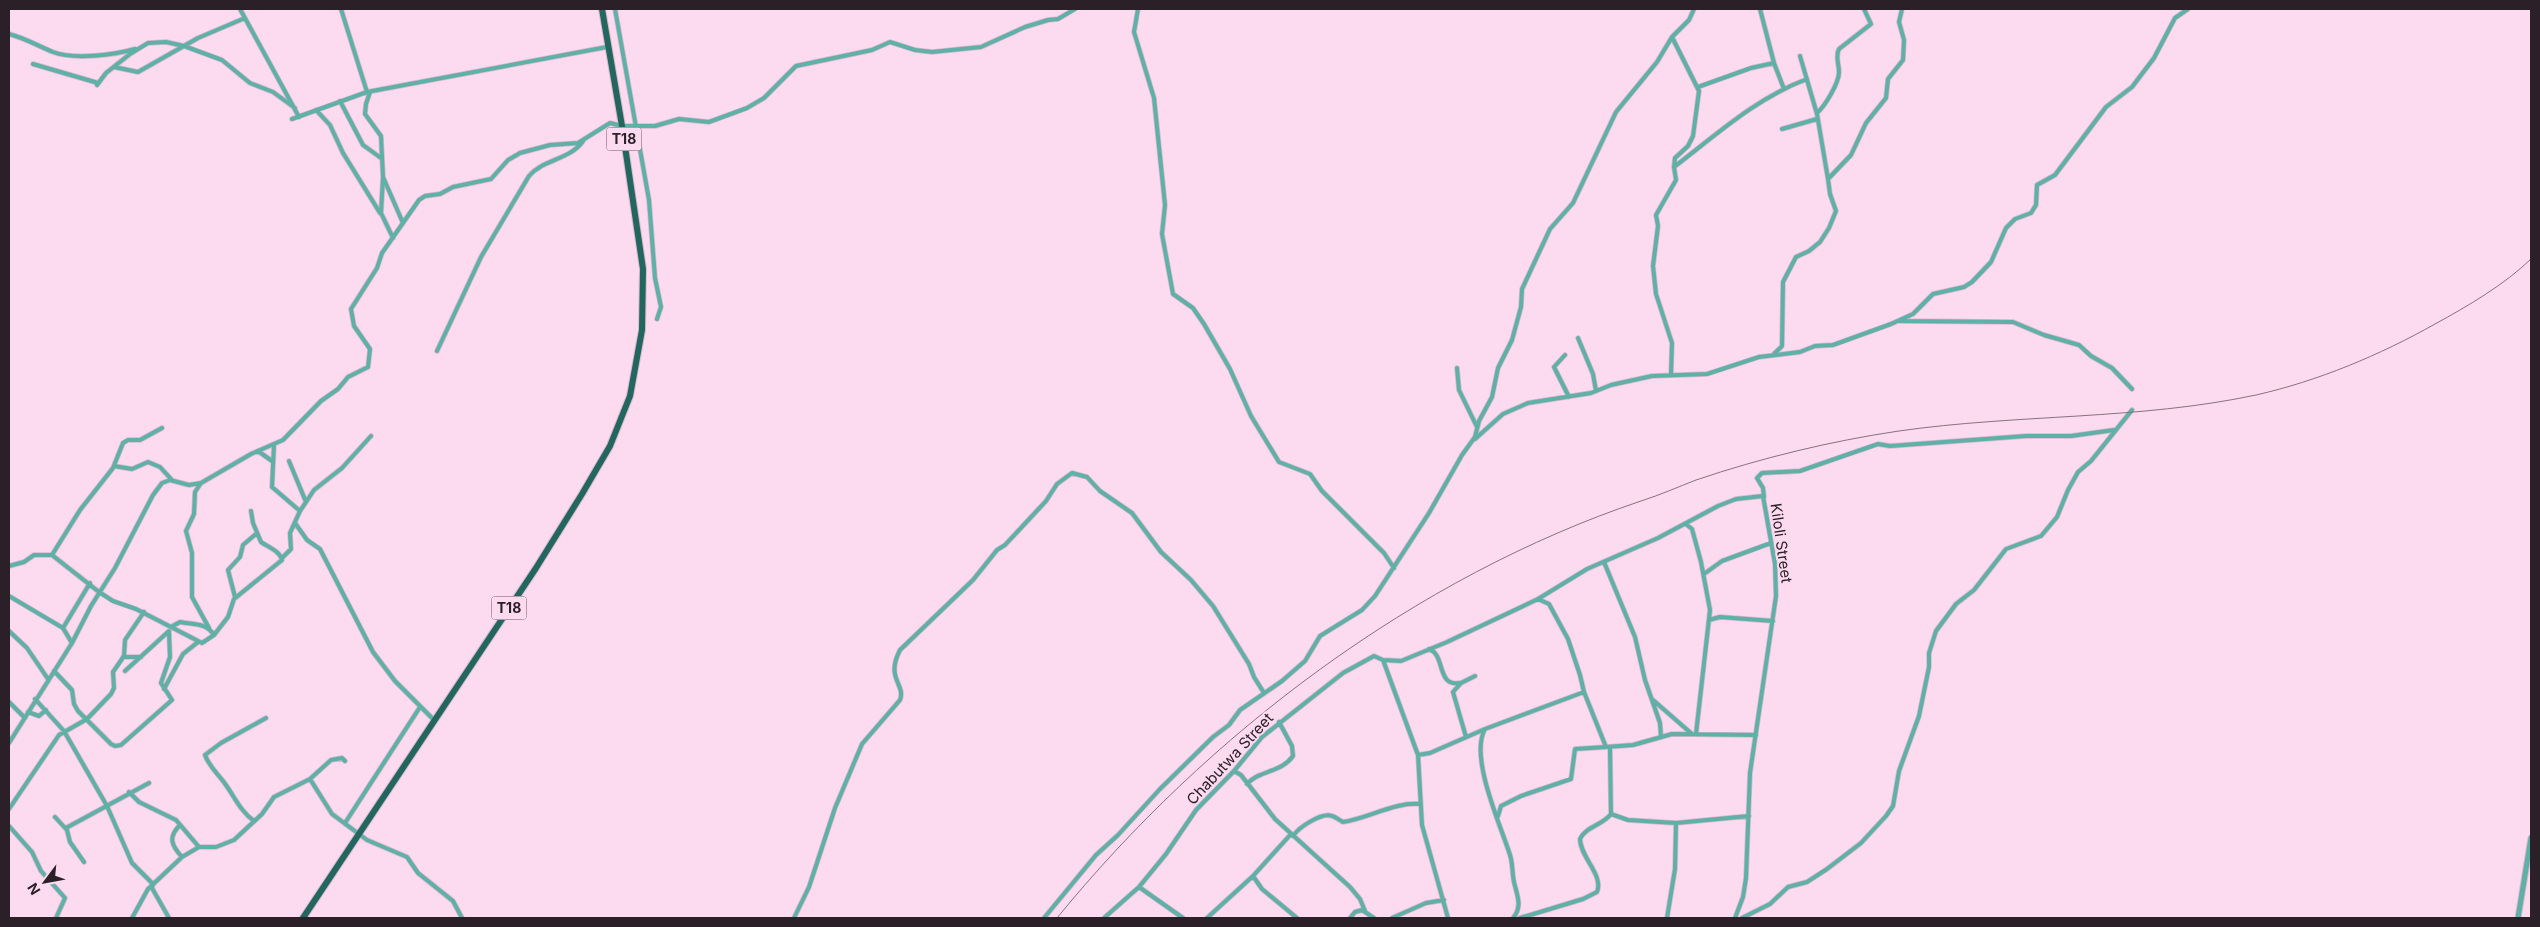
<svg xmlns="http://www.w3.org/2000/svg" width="2540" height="927" viewBox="0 0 2540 927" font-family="Inter,sans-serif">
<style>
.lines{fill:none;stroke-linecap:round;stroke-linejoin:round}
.minor-casing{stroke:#d7b9cc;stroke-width:5.5}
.tertiary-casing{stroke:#d7b9cc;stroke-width:7}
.trunk-casing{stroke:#d7b9cc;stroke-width:8}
.minor{stroke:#5fb0a6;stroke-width:4}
.tertiary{stroke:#5fb0a6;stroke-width:5}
.trunk{stroke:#22665f;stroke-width:6}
.rail{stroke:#877280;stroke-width:1}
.labels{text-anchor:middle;stroke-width:4;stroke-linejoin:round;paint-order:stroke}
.shield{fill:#fcdaf0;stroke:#6a5864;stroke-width:1}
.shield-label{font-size:14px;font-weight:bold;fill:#2c2028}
.street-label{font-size:15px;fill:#2c2028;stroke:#fcdaf0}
</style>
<rect width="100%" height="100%" fill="#fcdaf0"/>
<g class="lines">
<!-- minor casing -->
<g class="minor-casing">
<path id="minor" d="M240 9 299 117
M341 9 367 92
M615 9 649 200 655 278 661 307 657 319
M1138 9 1134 32 1154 98 1165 205 1162 234 1173 294 1193 308 1204 324 1230 369 1251 416 1279 462 1310 474 1322 491 1384 553 1394 568
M1760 9 1774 63 1784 89
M9 34C25 38 38 46 53 52 74 60 114 55 135 49
M1800 56 1817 114 1828 179
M33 64 98 83
M114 67 138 72 198 38 245 18
M97 85 106 73 130 54 148 43 166 42 184 46 222 60 250 83 273 92 295 108
M1698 87 1751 68 1774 63
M370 92 366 104 365 114 381 136 383 177 381 213 393 238
M340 101 363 145 381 158
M316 110 330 125 343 153 380 213
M1817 113C1825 106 1839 83 1839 72 1839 64 1835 56 1839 49L1871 24 1864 9
M292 119 367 92 607 47
M1782 129 1817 119
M1674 167C1716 135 1756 98 1807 79
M383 177 403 223
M1900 321 2013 322 2044 335 2079 345 2091 356 2112 368 2132 389
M1578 338 1593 374 1596 391
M437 351 481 257 529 176C543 159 570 160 583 141
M1774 354 1782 346 1783 282 1796 257 1809 251 1820 242 1829 228 1836 211 1830 194 1828 179 1851 155 1866 123 1886 98 1888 79 1903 60 1904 40 1899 22 1902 9
M1565 355 1554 367 1569 397
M1457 368 1459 390 1477 427
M1671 375 1672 343 1656 294 1653 266 1658 226 1656 215 1676 180 1674 167 1675 158 1688 146 1693 136 1699 91 1672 37
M1475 439 1503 414 1528 403 1591 393 1611 385 1652 376 1707 374 1759 357 1800 352 1815 346 1833 345 1891 324 1913 314 1933 294 1964 287 1972 282 1991 262 2006 228 2015 219 2031 213 2036 205 2037 185 2055 175 2106 107 2132 87 2154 58 2175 18 2188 9
M274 445 272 487 300 511
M258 451 272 461
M289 461 306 502
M114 466 132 469 148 462 160 467 172 480
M201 483 195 492 194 514 186 531 192 553V597L209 628
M1764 497 1763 488 1757 478 1762 473 1800 471 1878 444 1890 446 2026 436H2071L2114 430
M295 523 307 540 320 549 373 652 395 681 434 720
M1686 524 1692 529 1701 562 1710 610 1696 734
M52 555 80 510 113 468 123 443 128 440H140L162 428
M282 558 291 549 290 533 300 511 314 490 342 468 371 436
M1604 562 1635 637 1645 680 1660 723 1661 737
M9 566 24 562 34 555H52L99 592 113 601 136 609 202 643 214 635 228 617 234 599 282 560C280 551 268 547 261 542L253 523 251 511
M1704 574 1722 561 1771 543
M9 596 63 628 72 643
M235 597 228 570 240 557 243 545 257 533
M1538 599 1549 604 1568 639 1580 675 1584 692 1606 747 1633 745 1672 734 1756 735
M1709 620 1720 617 1773 621
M171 627 180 622C193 625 206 622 214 635
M63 628 90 583
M9 631 27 648 48 679
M1429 649C1446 655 1436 687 1460 683
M123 657H141
M1383 660 1401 661 1447 642 1538 599 1587 569 1658 538 1718 506 1736 499 1763 496 1775 564 1776 596 1750 773 1746 878 1743 897 1735 918
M54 671 72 690 74 704 78 711 111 744 115 746 121 745 172 700 161 683 170 657 169 632
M125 671 169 631
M164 689 183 654 198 642
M35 699 64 731 107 806 132 863 153 884 152 888 169 918
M1653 700 1692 734
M9 702 25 718
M28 712 39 716 46 710
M1466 737 1453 692 1461 683 1475 676
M9 743 72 643 91 606 115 568 153 495 162 483 170 480 189 485 201 483 251 454 283 440 321 401 338 389 348 377 368 367 370 349 354 326 351 309 377 268 382 253 419 200 425 196 440 194 453 187 491 179 508 160 520 153 550 145 578 143 610 123 622 126H655L679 119 709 122 747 108 764 98 796 66 872 50 890 42 915 50 932 52 981 47 1025 27 1048 20 1058 19 1075 9
M1610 748 1611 814 1628 820 1676 823 1749 816
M1418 755 1430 753 1485 729
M1234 771 1241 775 1275 819 1350 887 1360 899 1365 911
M310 779 331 760 342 758 345 761
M1247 784C1259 770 1281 773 1293 756L1292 746 1279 722
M129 792 139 802 176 820 199 847
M9 809 59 735 87 719 111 694 114 688 113 672 124 656 125 640 144 612
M1498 816 1501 806 1521 796 1571 779 1575 749 1606 747
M55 817 67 830 70 842 84 862
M254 821C239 810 234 795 223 781 217 773 209 766 205 755L221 743 266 718
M345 823 420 707
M180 825C168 837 171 845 182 857
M9 826 32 852 41 871 65 898 56 918
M66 828 149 783
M1293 836C1299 827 1322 812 1332 816 1336 817 1339 820 1343 822 1369 818 1394 802 1420 804
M1253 876 1262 889 1297 918
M1139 887 1183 918
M132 918 148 889 182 857 199 847H216L234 840 262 814 274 797 310 779 332 814 367 840 407 857 418 873 453 901 462 918
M794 918 809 887 835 808 862 744 900 700C906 684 885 679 900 650L973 580 997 550 1005 545 1046 501 1057 484 1072 473 1087 477 1100 491 1132 513 1161 552 1191 580 1213 606 1249 664 1254 677 1264 693
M1044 918 1096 855 1118 835 1160 789 1213 737 1229 725 1240 710 1282 681 1305 661 1320 636 1362 610 1375 596 1429 513 1462 455 1475 437 1479 421 1492 397 1498 368 1512 340 1521 307 1522 289 1550 229 1573 203 1616 112 1657 62 1672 37 1689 20 1694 9
M1104 918 1139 887 1166 854 1196 810 1234 771 1262 737 1343 673 1374 656 1383 660 1418 755 1422 825 1448 918
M1207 918 1253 876 1291 834
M1350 918 1355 912 1362 910 1374 918
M1392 918 1426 903 1444 900
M1513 918C1523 907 1517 895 1514 882 1512 873 1513 864 1510 855 1501 826 1469 757 1485 729L1584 692
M1520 918 1583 899 1597 892C1604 875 1580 857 1580 839 1585 827 1603 825 1611 814
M1667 918 1675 869 1676 823
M1742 918 1770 904 1788 887 1807 882 1827 869 1861 843 1886 816 1893 806 1899 771 1919 716 1929 667V653L1936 631 1956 604 1974 590 2006 549 2041 536 2057 517 2068 490 2078 472 2091 461 2132 410"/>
</g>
<!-- tertiary casing -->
<g class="tertiary-casing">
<path id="tertiary" d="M2518 918 2531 838"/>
</g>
<!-- trunk casing -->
<g class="trunk-casing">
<path id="trunk" d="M303 918 536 568 582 494 610 446 630 396 642 330 643 269 622 126 602 9"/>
</g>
<!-- minor -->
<use href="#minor" class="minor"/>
<!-- tertiary -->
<use href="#tertiary" class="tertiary"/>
<!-- trunk -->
<use href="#trunk" class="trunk"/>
<!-- rail -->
<path class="rail" d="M1057 918C1207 734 1415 577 1641 501 1660 495 1678 487 1696 480 1761 458 1831 441 1899 431 2017 414 2139 420 2256 395 2318 381 2380 355 2435 324 2468 306 2504 285 2531 259"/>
</g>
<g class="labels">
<!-- shield labels -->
<g class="shield">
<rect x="606.5" y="127.5" width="35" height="23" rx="4"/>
<rect x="491.5" y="596.5" width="35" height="23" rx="4"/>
</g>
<g class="shield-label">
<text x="624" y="144">T18</text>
<text x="509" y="613">T18</text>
</g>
<!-- street labels -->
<g class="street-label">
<text transform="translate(1781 543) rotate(82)" y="5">Kiloli Street</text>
<text transform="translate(1230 759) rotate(-47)" y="5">Chabutwa Street</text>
</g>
</g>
<!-- border -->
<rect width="2540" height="927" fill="none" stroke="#2c2028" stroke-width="20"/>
<!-- north arrow -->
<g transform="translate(45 882) rotate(238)" stroke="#fcdaf0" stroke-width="4" paint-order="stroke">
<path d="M0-4L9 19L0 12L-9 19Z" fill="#2c2028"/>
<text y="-8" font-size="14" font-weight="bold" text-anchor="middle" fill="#2c2028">N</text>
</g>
</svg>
